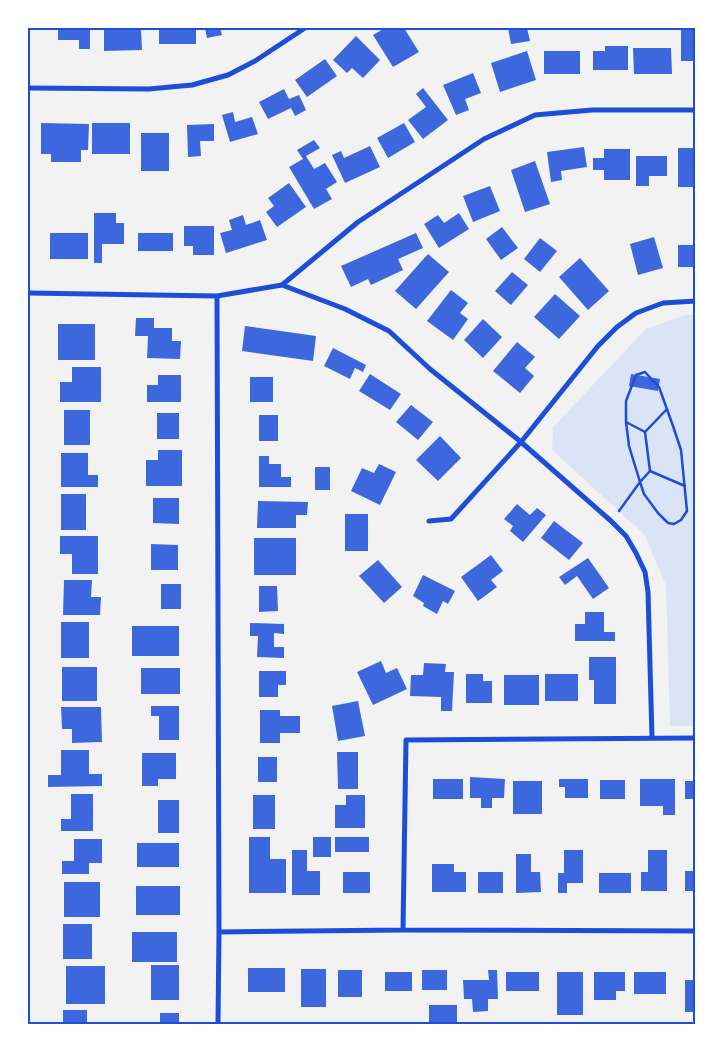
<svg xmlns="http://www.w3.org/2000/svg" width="723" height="1052" viewBox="0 0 723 1052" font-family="'DM Sans',sans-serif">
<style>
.green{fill:#dbe4f7}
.building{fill:#3d67dc}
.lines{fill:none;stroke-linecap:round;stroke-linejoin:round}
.path{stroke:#1d4ed8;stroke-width:2.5}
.minor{stroke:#1d4ed8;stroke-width:5}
.neatline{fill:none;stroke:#1d4ed8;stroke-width:2}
</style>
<rect width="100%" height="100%" fill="#f2f2f2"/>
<!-- green -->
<path class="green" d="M685 315H695V726H670L666 585 644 534 552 450 553 427 646 329Z"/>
<!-- building -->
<path class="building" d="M58 28H90V49H79V40H58Z
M104 28H122V30L141 29 142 50 104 51Z
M159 28H196V44H159Z
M205 28H220L222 35 207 38Z
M385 28H404L419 52 393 67 373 35Z
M508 28H527L530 41 511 44Z
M681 28H696V61H681Z
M356 36 380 60 363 78 352 68 347 73 333 60Z
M605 46H628V70H593V51H605Z
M633 48H671L672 74H634Z
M527 51 536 80 500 92 491 63Z
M544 51H580V74H544Z
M325 59 337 76 307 97 295 80Z
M473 73 481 93 465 99 469 110 456 115 443 85Z
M423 88 448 120 423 139 408 120 426 107 416 94Z
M284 89 289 99 299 95 306 110 295 116 291 108 268 119 259 102Z
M233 112 235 122 252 117 258 134 230 142 222 115Z
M41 123 89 124 88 150H81V162H51V154H41Z
M92 123H130V154H92Z
M404 123 415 142 388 158 377 138Z
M214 124V141H200L201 156 188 157 187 125Z
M141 133H169V171H141Z
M314 140 320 148 306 156 314 169 325 163 337 182 326 189 332 199 314 209 289 167 303 159 297 150Z
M370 146 380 167 345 183 332 155 341 151 344 158Z
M584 147 587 167 561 171 562 180 551 182 547 152Z
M678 148H696V187H678Z
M604 149H630V180H604V170H593V158H604Z
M636 156H667V176H649V186H636Z
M535 161 550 204 525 212 511 170Z
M289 183 306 207 277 227 266 212 274 206 268 198Z
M490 186 500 211 473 222 463 196Z
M94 213H116V223H124V244H102V263H94Z
M459 213 469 229 439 248 424 224 438 215 444 223Z
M243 215 246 225 260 220 267 240 226 253 220 233 232 230 229 220Z
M184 226H214V255H193V246H184Z
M502 227 518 248 501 260 486 239Z
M50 233H88V259H50Z
M138 233H173V251H138Z
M416 233 423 248 398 259 403 270 371 285 368 279 351 287 341 266Z
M654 237 663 268 638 275 630 244Z
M540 238 557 251 540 272 524 259Z
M678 245H696V267H678Z
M428 254 449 272 416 309 395 291Z
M580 258 609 291 588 310 559 277Z
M512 272 528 285 511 305 495 291Z
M451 290 468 303 460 313 468 319 453 340 427 321Z
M555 294 580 316 559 339 534 317Z
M136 318H154V328H172V341H181L180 359 147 358 148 336H135Z
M483 319 502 337 483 358 464 340Z
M58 324H95V360H58Z
M245 326 316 336 313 361 242 351Z
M517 342 535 357 525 368 534 376 520 393 493 371Z
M333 348 366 365 363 372 355 368 350 379 324 366Z
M72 367H101V402H60V382H72Z
M370 374 401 394 390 410 359 391Z
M631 374 660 379 658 391 629 386Z
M158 375H181V402H147V385H158Z
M250 377H273V402H250Z
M411 405 433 422 418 440 396 422Z
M64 410H90V445H64Z
M157 413H179V439H157Z
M259 415H278V441H259Z
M440 436 461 458 438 481 416 460Z
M158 450H182V486H146V460H158Z
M61 453H88V475H98V487H61Z
M259 456H269V464H281V477H291V487H259Z
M379 464 396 472 380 505 351 491 362 468 374 473Z
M315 467H330V490H315Z
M61 494H86V530H61Z
M153 498H179V524L153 523Z
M258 501 308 502 307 515H296V528H257Z
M517 504 530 515 537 508 546 515 523 542 510 531 513 526 504 519Z
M345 514H368V551H345Z
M554 521 583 543 569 560 541 538Z
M60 536H98V574H72V554H60Z
M254 538H296V575H254Z
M151 544 178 545V570H151Z
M491 555 503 571 491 580 497 587 478 601 461 577Z
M588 558 609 588 593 599 577 576 565 585 559 577Z
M378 560 402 587 384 603 359 576Z
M423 575 455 591 448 604 443 601 437 614 423 606 424 603 413 596Z
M64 580H92L91 597H101L100 615H63Z
M161 584H181V609H161Z
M259 586H277L278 611 259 612Z
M585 612H604V632H615V641H575V624H585Z
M61 622H89V658H61Z
M250 623 284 624V634L274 633V647H284V658L257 657 258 636H250Z
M132 626H179V656H132Z
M589 657H616V704H594V680H589Z
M381 661 386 673 397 668 407 689 373 705 357 672Z
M424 663 446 664 445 672H454L452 711H441V697L410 696 411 675H423Z
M62 667H97V701H62Z
M141 668H180V694H141Z
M259 671H286V685H278V697H259Z
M466 674H483V681H492V703H466Z
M545 674H578V701H545Z
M504 675H539V705H504Z
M358 701 365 736 338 741 332 706Z
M151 706H179V740H159V716H151Z
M61 707H101L102 742 72 743V729H62Z
M260 710H280V716H300V733H280V743H260Z
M61 750H89V774H102V786L48 787V775H61Z
M337 752H358V789H338Z
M142 753H176V779H158V786H142Z
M258 757H277V782H258Z
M470 777 505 779 504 798H492V808H481V798H470Z
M433 779H463V799H433Z
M559 779H588V798H565V787H559Z
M640 779H675V815H663V806H640Z
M600 780H625V799H600Z
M513 781H542V814H513Z
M685 781H696V799H685Z
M71 794H93V831H61V819H71Z
M253 795H275V829H253Z
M346 795H365V828H335V805H346Z
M158 800H179V833H158Z
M249 837H270V859H286V893H249Z
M313 837H331V857H313Z
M335 837H369V852H335Z
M74 839H102V863H89V874H62V861H74Z
M137 843H179V867H137Z
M292 850H307V871H320V895H292Z
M564 850H583V883H567V893H558V873H564Z
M648 850H667V891H641V872H648Z
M516 854H531V872H540L541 892 516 893Z
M432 864H454V872H466V892H432Z
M685 871H696V891H685Z
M343 872H370V893H343Z
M478 872H503V893H478Z
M599 873H631V893H599Z
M64 882H100V917H64Z
M136 886H180V915H136Z
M63 924H92V959H63Z
M132 932H177V962H132Z
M151 965H179V1000H151Z
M66 966H105V1004H66Z
M248 968H285V992H248Z
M301 969H326V1007H301Z
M338 970H362V997H338Z
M422 970H447V990H422Z
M488 970H497L498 999H488V1011L473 1012 472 999H464L463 980H489Z
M385 972H412V991H385Z
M506 972H539V991H506Z
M557 972H583V1015H557Z
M594 972H625V991H616V1000H594Z
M634 972H666V994H634Z
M685 980H696V1012H685Z
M429 1005H457V1024H429Z
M63 1010H87V1024H63Z
M160 1013H179V1024H160Z"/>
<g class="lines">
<!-- path -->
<path class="path" d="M645 372 659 387 673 426 681 450 687 511 681 520 674 524 668 523 658 513 644 494 640 482 650 471 645 432 626 422V401L636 375Z
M645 432 667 409
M650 471 685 486
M619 511 640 482 629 446 626 422"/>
<!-- minor -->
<path class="minor" d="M28 88 149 89 192 85 228 75 255 61 305 28
M282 285 345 309 389 331 430 369 521 442 611 521 626 536 636 553 645 572 648 592 652 738
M28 293 217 296 282 285 358 222 484 139 535 115 592 110H696
M217 296 219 932 218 1024
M429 521 451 519 521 442 598 346 617 327 636 313 663 303 696 301
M403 930 406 740 696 738
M219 932 403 930 696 931"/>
</g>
<!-- border -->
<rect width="723" height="1052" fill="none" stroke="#ffffff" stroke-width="58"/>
<rect x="29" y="29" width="665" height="994" class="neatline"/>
</svg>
